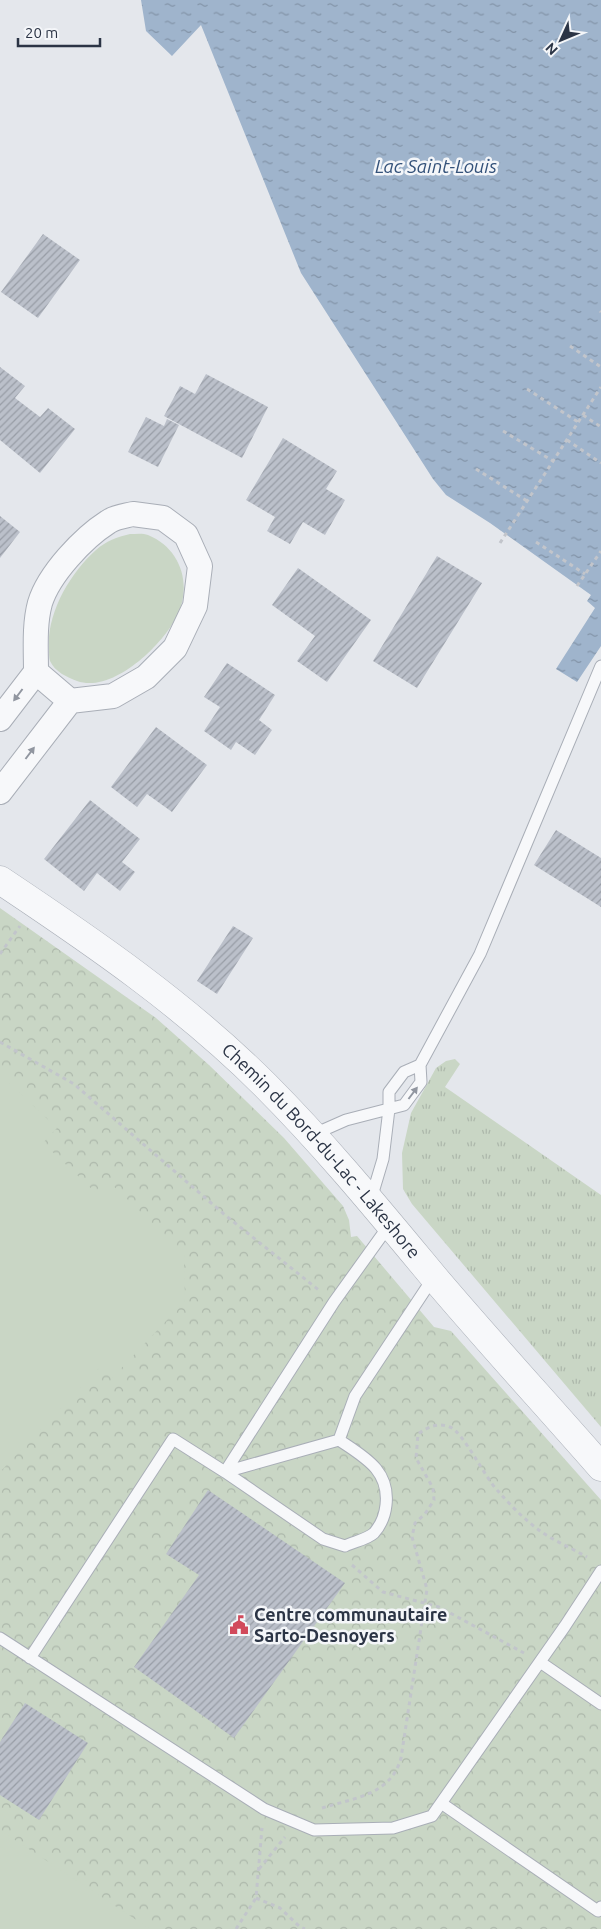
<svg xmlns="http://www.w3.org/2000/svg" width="601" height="1929" viewBox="0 0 601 1929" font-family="Ubuntu,sans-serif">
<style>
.grass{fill:url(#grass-tufts)}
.forest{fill:url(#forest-crowns)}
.garden{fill:#c9d6c5}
.water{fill:url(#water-ripples)}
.building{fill:url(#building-hatch)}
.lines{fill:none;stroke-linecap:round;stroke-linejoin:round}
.service-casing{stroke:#a9aeb7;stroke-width:13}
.minor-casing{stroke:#a9aeb7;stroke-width:26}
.tertiary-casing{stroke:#a9aeb7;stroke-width:29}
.path{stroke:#c2c5cb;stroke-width:3;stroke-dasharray:4 4;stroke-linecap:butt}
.service{stroke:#f7f8fa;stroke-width:11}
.minor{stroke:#f7f8fa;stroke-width:24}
.tertiary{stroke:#f7f8fa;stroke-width:28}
.oneway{fill:#9196a0}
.labels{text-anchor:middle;stroke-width:5;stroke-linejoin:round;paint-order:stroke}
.street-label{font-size:18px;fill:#2b3445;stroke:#f4f6f9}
.poi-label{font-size:18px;font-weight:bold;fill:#2b3445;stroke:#f4f6f9;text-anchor:start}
.water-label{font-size:19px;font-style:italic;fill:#34527a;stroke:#f4f6f9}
</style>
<defs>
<pattern id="grass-tufts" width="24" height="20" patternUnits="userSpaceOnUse" patternTransform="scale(1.25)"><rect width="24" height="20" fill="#c9d6c5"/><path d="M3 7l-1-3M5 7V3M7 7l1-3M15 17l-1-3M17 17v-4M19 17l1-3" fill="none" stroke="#adb8ab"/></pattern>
<pattern id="forest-crowns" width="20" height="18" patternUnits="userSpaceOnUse" patternTransform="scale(1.25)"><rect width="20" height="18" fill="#c9d6c5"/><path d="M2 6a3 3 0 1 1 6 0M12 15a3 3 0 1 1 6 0" fill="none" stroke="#adb8ab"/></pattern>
<pattern id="water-ripples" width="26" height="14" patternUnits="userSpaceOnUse" patternTransform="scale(1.25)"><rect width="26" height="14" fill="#9fb4cc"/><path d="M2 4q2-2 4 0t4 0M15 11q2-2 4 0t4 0" fill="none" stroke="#8293a7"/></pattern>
<pattern id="building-hatch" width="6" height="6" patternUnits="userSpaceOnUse" patternTransform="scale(1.25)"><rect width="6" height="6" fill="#bbc0ca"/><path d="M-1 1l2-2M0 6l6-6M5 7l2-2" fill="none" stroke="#989da6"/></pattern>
</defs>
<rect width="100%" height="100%" fill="#e4e7ec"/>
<!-- grass -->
<path class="grass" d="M455 1059 460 1064 445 1087 601 1195V1427L412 1204 403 1189 402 1153 411 1113 436 1068 446 1061Z"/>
<!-- forest -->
<path class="forest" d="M0 908 156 1018 209 1065 284 1138 343 1206 349 1220 351 1237 357 1236 434 1327 451 1331 601 1500V1929H0Z"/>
<!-- garden -->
<path class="garden" d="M130 534C136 534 143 533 148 535 180 548 192 583 178 614 164 644 113 694 77 681 67 677 55 672 50 661 49 658 49 653 49 650 46 614 70 573 96 550 106 541 117 537 130 534Z
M0 1074 57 1128 43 1143 95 1192 107 1180 184 1253 185 1301 112 1378 100 1367 0 1472Z
M0 1830 150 1929H0Z"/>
<!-- water -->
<path class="water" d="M141 0H601V646L577 682 556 669 595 608 587 601 591 595 490 523 446 495 433 479 301 273 201 25 172 56 146 31Z"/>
<!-- building -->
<path class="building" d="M43 234 80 260 38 318 1 292Z
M0 367 25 386 15 398 40 417 48 408 75 429 40 473 0 440Z
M206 374 268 407 242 458 164 416 180 386 195 394Z
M146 417 164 426 167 419 179 425 158 467 128 452Z
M283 438 337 471 326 489 345 500 325 535 303 522 290 544 267 531 275 517 246 500Z
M0 516 20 532 0 558Z
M437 556 482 583 417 688 373 661Z
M298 568 371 620 327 682 297 661 315 636 272 605Z
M227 663 275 695 259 720 272 730 255 755 236 742 231 750 204 731 220 707 204 697Z
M156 727 207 765 172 812 147 794 137 807 111 787Z
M90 800 140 839 122 862 135 872 120 891 97 873 84 891 44 859Z
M556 830 601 858V907L534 865Z
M233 926 253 938 217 994 197 981Z
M208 1490 345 1583 234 1738 134 1667 199 1575 166 1554Z
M25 1703 88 1743 39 1820 0 1795V1742Z"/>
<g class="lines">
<!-- service casing -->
<g class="service-casing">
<path id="service" d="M312 1135 346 1120 404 1105 421 1082 420 1065 480 954 601 666
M371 1199 383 1159 389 1109V1092L404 1072 420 1065
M339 1440C364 1457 390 1470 386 1505 385 1515 381 1525 374 1533 368 1539 353 1542 345 1546L323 1539 225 1472Z
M339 1440 355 1396 433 1278
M0 1638 264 1809 314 1830 393 1828 432 1816 565 1626 601 1571
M30 1658 173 1439 225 1472 334 1302 390 1224
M540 1662 601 1704
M441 1803 598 1911 601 1907"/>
</g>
<!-- minor casing -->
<g class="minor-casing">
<path id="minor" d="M133 514 163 518 186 535 200 566 195 606 175 648 146 677 113 696 70 701 36 672C36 650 34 625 40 603 49 574 83 538 108 522 115 517 125 516 133 514Z
M0 719 36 672
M0 792 70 701"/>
</g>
<!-- tertiary casing -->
<g class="tertiary-casing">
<g id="tertiary">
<path id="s1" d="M0 880C93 942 185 1005 265 1085 325 1145 379 1211 433 1276 488 1341 545 1403 601 1467"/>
</g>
</g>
<!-- path -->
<path class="path" d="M600 311 601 312
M570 346 601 367
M527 389 578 422
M583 415 601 427
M503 431 553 461
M567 440 601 463
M476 469 527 501
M536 542 585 574
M500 543 601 387
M577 586 601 551
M0 954 20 926
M0 1042 74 1084 225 1215 320 1291
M352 1565 383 1592 439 1607 524 1653
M322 1808C354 1798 391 1795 401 1758L427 1589 412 1537 415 1523 425 1514 434 1500 433 1488 416 1458 418 1434C428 1427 438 1422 450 1427 464 1433 485 1478 498 1491 511 1506 527 1522 543 1533 557 1542 573 1549 587 1557
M259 1869 285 1837
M256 1898 280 1908 300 1927 305 1929
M236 1929 256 1898 262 1828"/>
<!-- service -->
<use href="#service" class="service"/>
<!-- minor -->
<use href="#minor" class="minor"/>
<!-- tertiary -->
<use href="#tertiary" class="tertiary"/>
</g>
<!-- one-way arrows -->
<defs><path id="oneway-solid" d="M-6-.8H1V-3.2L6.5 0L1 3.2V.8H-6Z" transform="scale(1.25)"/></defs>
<g class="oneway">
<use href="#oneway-solid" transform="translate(18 695) rotate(127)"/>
<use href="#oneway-solid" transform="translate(30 753) rotate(-53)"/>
<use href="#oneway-solid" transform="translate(413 1093) rotate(-53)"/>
</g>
<!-- icons -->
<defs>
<g id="civic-bare" transform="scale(1.5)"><path d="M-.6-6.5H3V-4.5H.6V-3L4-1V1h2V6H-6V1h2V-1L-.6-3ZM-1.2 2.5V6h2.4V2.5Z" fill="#d1495b" stroke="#f4f6f9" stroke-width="2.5" paint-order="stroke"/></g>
</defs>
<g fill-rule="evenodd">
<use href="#civic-bare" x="239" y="1625"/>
</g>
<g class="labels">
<!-- street labels -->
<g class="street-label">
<text dy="6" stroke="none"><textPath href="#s1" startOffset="422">Chemin du Bord-du-Lac - Lakeshore</textPath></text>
</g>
<!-- poi labels -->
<g class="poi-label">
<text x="254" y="1621">Centre communautaire<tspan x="254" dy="21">Sarto-Desnoyers</tspan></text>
</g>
<!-- water labels -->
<g class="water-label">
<text x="436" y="173">Lac Saint-Louis</text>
</g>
</g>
<!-- north arrow -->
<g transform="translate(561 40) rotate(226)" stroke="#f4f6f9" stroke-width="4" paint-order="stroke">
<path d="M0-4L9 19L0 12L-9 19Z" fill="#2b3445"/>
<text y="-8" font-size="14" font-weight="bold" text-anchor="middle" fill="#2b3445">N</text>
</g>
<!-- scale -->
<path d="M18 38v8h82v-8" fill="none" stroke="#2b3445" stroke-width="2.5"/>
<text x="25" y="38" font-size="15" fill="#2b3445" stroke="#f4f6f9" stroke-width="4" paint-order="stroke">20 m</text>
</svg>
